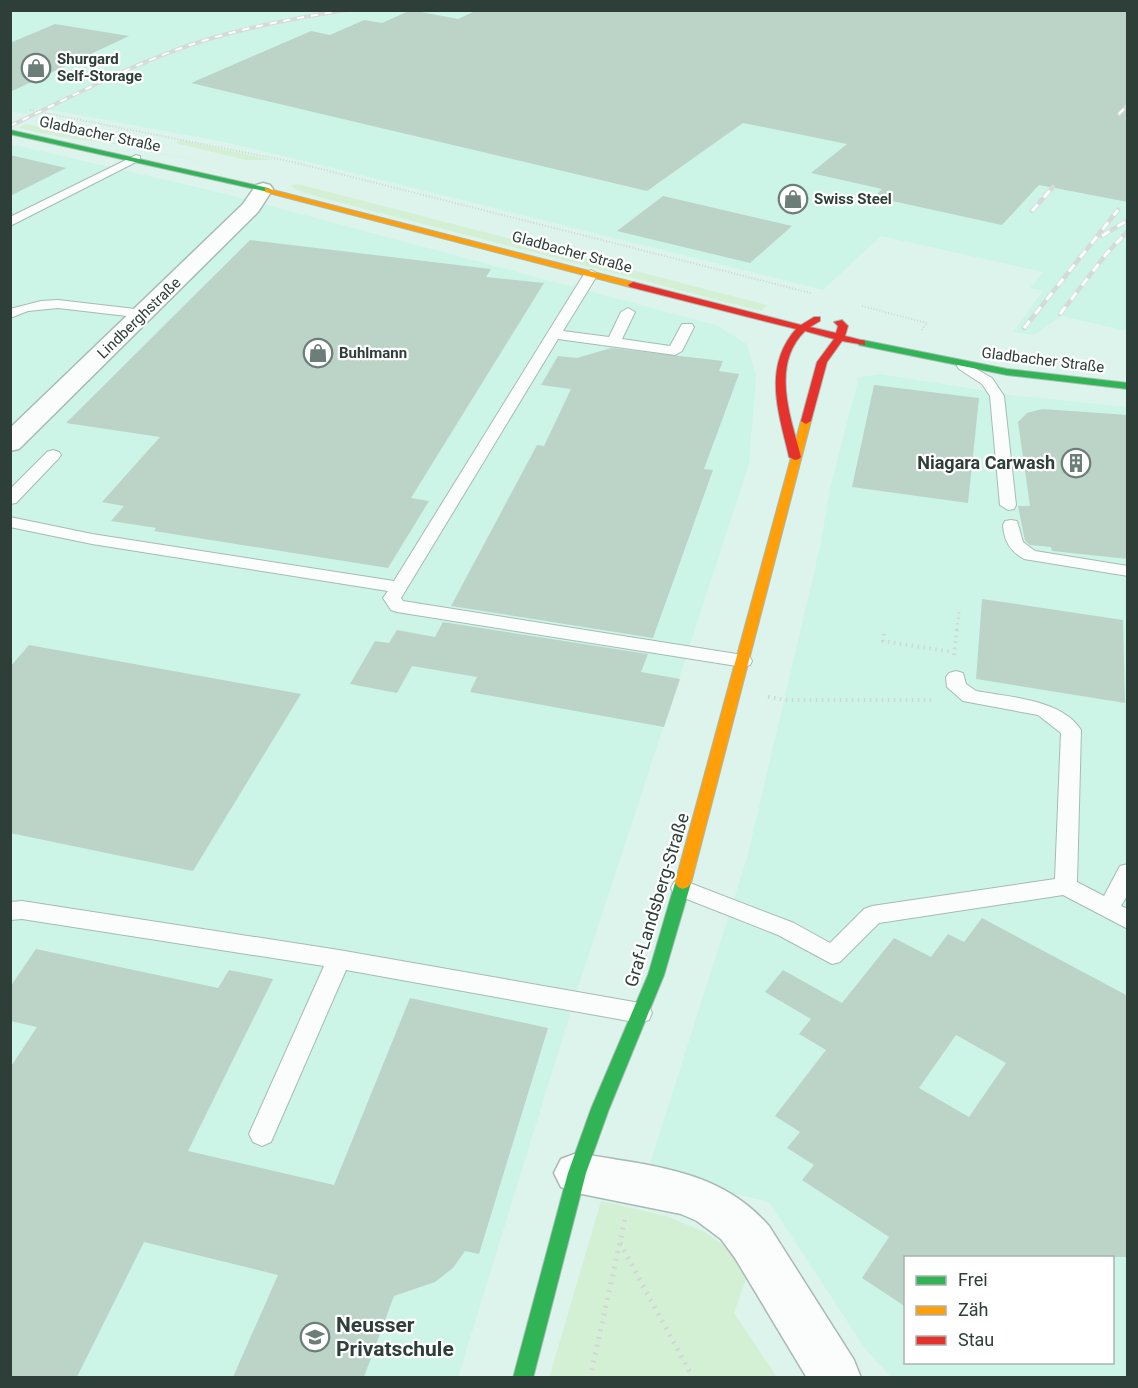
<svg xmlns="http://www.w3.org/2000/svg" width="1138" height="1388" viewBox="0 0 1138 1388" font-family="Roboto,sans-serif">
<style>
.built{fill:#ccf5e8;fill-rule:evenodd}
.green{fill:#d4f0d4}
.building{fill:#bbd4c7;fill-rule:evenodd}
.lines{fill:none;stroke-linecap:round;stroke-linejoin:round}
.lane-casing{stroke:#a7bab4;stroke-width:2}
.street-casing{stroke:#a7bab4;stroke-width:3}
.fast-casing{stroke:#a7bab4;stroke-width:2}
.slow-casing{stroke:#a7bab4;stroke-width:2}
.jam-casing{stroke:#a7bab4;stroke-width:2}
.path-far3{stroke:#d0d7d5;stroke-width:2;stroke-dasharray:1 2;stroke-linecap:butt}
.path-far2{stroke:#d0d7d5;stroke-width:3;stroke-dasharray:1.5 4;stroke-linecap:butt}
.path-far1{stroke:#d0d7d5;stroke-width:4;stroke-dasharray:1.5 4.5;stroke-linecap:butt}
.path{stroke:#d0d7d5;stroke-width:5;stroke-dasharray:2 6;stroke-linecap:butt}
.lane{fill:#fafdfc;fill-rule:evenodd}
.street{fill:#fafdfc;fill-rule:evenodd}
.fast{fill:#30b455;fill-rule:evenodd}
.slow{fill:#ff9f0a;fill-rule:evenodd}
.jam{fill:#e5322d;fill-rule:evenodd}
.rail-far1-casing{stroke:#d4dbd8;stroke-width:4}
.rail-casing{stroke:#d4dbd8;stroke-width:4.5}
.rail-far1{stroke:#fff;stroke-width:2;stroke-dasharray:7;stroke-linecap:butt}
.rail{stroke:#fff;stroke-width:3;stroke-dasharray:9;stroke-linecap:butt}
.labels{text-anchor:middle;stroke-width:4.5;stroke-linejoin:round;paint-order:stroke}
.far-poi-label{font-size:15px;font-weight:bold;fill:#2e3f3a;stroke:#fff;text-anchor:start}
.far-street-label{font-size:15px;fill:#2e3f3a;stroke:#fff}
.poi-label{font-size:18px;font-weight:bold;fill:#2e3f3a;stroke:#fff;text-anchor:end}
.street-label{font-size:18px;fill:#2e3f3a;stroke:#fff}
.near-poi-label{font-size:21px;font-weight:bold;fill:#2e3f3a;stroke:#fff;text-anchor:start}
</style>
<rect width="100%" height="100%" fill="#dcf4ec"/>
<!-- built -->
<path class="built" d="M10 11H1127V331L1061 316 1034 335 1013 332 1043 291 1030 288 1043 272 881 236 823 290 313 163 219 141 40 108 27 114 11 111Z
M11 144 226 194 716 325 747 344 756 377 749 464 579 985 458 1377 11 1378Z
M880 374 1012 395 1127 407V1377H891L866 1350 769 1202 647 1173 747 858 821 543 830 488 859 377ZM906 1258H1112V1362H906Z"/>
<!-- green -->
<path class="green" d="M26 124 236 169 121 145 61 137 18 128Z
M181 140 272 160H246L175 143Z
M298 184 767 305 761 311 307 194 295 189 291 185Z
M601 1201 666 1216 705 1232 751 1265 734 1313 777 1377 549 1378Z"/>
<!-- building -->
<path class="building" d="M411 10 458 19 477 10H1128V202L1039 185 1002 225 874 197 882 189 811 173 847 144 743 123 647 191 191 83 311 31 330 35 364 20 382 23Z
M55 24 129 36 10 92V43Z
M10 155 66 168 10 196Z
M663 196 792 226 750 263 617 231Z
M250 240 491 269 486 277 544 283 411 498 429 501 388 568 154 531 156 528 111 521 124 506 102 502 160 437 66 423Z
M611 348 723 361 719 371 739 374 704 469 713 470 653 638 451 606 537 445 544 446 571 389 541 385 558 356 577 358Z
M874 385 979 398 968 503 852 487Z
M1042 409 1128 415V559L1052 551 1051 547 1030 545 1025 541 1018 506H1030L1018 422 1027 413Z
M982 599 1123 620 1125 703 976 679Z
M443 622 648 654 641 672 680 679 664 727 470 692 477 677 412 666 397 693 350 684 375 641 389 643 397 630 435 637Z
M29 645 301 694 193 871 10 833V667Z
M982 918 1128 996V1257H906V1307L862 1278 889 1237 802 1180 814 1165 787 1148 800 1132 775 1116 826 1050 799 1034 811 1019 765 992 783 970 842 1003 894 938 931 957 948 934 964 942ZM956 1035 1006 1063 969 1117 919 1088Z
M36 949 218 988 229 970 273 979 188 1151 334 1185 410 998 548 1028 479 1254 465 1251 453 1268 435 1282 394 1296 364 1377H233L278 1275 144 1242 77 1377H10V1068L37 1027 10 1021V987Z"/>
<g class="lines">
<!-- lane casing -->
<g class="lane-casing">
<path id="lane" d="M136 155 140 156V160L10 226V217Z
M591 270 598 274 563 331 609 337 621 312 628 308 635 312 622 339 670 346 682 324H692L694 327 682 351 675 355 558 339 401 598 403 601 743 655 750 657 752 661 750 665 743 667 397 612 391 610 383 598 388 591 92 544 10 527V517L92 534 394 581 584 274Z
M58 300 144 310 151 314 144 318 58 308 28 311 10 318V309L41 301Z
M964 362 992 378 1004 396 1016 505 1014 509 1008 510 1000 505 990 396 982 384 959 369 957 366 959 363Z
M53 450 59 452 61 455 59 458 16 503 10 504V489L47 452Z
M1011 520 1017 521 1023 542 1035 551 1128 566V576L1024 559C1010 551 1004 541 1003 525L1005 521Z
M956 671 963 673 966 684 976 691C1008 697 1062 699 1081 730L1077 882 1104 896 1120 866 1128 864V894L1121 906 1128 909V929L1063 895 879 923 840 962 832 964 778 935 674 894 671 888 674 882 682 880 794 923 830 943 864 909 872 906 1055 879 1061 733 1038 715 963 701 947 687 946 677 949 673Z
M22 901 339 950 640 1003 649 1006 652 1013 649 1020 640 1023 346 970 271 1142 262 1146 253 1142 249 1134 324 966 22 919 10 920V902Z"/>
</g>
<!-- street casing -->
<g class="street-casing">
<path id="street" d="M263 183 270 185 273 189 258 212 19 449 10 451V428L243 204 256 185Z
M577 1153C648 1166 719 1168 769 1226L854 1360 861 1378H807L735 1258 721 1239 697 1221 681 1214 577 1193 561 1187 554 1173 561 1159Z"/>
</g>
<!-- fast casing -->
<g class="fast-casing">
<path id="fast" d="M10 130 268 188 272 190 268 192 10 134Z
M862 340 1007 369 1128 383V389L1007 375 859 345V341Z
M683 877 688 879 691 883 664 975 609 1109 586 1173 533 1378H513L568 1173 591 1109 648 975 675 883 678 879Z"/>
</g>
<!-- slow casing -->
<g class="slow-casing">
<path id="slow" d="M265 188 636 283 638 285 630 287 265 192Z
M806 418 811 421 691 883 688 887 683 889 678 887 675 883 801 421Z"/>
</g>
<!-- jam casing -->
<g class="jam-casing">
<path id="jam" d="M633 282 801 325 814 317H820V321L810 327 836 333 838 326 834 322 842 320 848 326 845 336 865 341V345L842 341 827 362 811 421 806 424 801 421 817 362 834 339 805 331C770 365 791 418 801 457L799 459 795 460 789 457C779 413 762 368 796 329L630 287 628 285Z"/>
</g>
<!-- path-far3 -->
<path class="path-far3" d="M30 110 293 162 811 293
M862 306 927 323 922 330"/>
<!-- path-far2 -->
<path class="path-far2" d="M957 630 959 611"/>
<!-- path-far1 -->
<path class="path-far1" d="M884 634 883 641 952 652
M954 655 957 629
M768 697 785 700H934"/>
<!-- path -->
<path class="path" d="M620 1243 693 1378
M590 1378 625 1219"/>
<!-- lane -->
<use href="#lane" class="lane"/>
<!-- street -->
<use href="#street" class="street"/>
<!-- fast -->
<use href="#fast" class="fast"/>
<!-- slow -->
<use href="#slow" class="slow"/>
<!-- jam -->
<use href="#jam" class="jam"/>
<!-- rail-far1 casing -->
<g class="rail-far1-casing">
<path id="rail-far1" d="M1119 114 1128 105
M10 126C69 98 128 66 190 45 241 28 294 18 347 10"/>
</g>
<!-- rail casing -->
<g class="rail-casing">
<path id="rail" d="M1032 211 1053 187
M1102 236 1128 220
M1060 314 1107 253 1128 231
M1024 328 1118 210"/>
</g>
<!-- rail-far1 -->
<use href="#rail-far1" class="rail-far1"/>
<!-- rail -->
<use href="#rail" class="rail"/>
</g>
<!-- icons -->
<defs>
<g id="shop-ring" transform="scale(1.5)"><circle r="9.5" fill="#fff" stroke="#6b7e78" stroke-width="1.5"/><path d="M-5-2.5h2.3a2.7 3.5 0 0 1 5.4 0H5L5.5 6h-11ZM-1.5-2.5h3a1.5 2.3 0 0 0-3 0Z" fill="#6b7e78"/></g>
<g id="building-ring" transform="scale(1.5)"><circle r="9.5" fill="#fff" stroke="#6b7e78" stroke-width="1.5"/><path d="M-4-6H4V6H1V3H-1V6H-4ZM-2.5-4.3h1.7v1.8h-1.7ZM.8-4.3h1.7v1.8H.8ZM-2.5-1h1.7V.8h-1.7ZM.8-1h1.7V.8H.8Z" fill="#6b7e78"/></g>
<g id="school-ring" transform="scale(1.5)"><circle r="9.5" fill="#fff" stroke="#6b7e78" stroke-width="1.5"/><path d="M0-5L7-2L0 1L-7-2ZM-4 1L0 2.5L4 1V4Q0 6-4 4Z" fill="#6b7e78"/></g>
</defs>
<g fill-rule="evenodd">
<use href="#shop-ring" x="36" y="68"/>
<use href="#shop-ring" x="793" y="199"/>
<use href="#shop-ring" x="318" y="353"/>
<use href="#building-ring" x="1076" y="463"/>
<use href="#school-ring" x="315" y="1337"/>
</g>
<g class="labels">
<!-- far-poi labels -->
<g class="far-poi-label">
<text x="57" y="64">Shurgard<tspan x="57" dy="17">Self-Storage</tspan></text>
<text x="814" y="204">Swiss Steel</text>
<text x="339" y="358">Buhlmann</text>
</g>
<!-- far-street labels -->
<g class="far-street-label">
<text transform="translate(100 134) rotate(12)" y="5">Gladbacher Straße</text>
<text transform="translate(572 252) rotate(15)" y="5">Gladbacher Straße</text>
<text transform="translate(139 318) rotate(-44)" y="5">Lindberghstraße</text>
<text transform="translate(1043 360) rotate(7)" y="5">Gladbacher Straße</text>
</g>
<!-- poi labels -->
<g class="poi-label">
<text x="1055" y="469">Niagara Carwash</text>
</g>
<!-- street labels -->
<g class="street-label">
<text transform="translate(657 900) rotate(-73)" y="6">Graf-Landsberg-Straße</text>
</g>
<!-- near-poi labels -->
<g class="near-poi-label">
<text x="336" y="1332">Neusser<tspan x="336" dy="24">Privatschule</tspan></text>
</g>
</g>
<!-- border -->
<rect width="1138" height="1388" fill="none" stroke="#2e3f3a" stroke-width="24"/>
<!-- legend -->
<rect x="904" y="1256" width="210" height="108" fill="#ffffff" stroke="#abb2b0" stroke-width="1.5"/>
<rect x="916" y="1276" width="30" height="9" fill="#30b455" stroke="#abb2b0" stroke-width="1.5"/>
<text x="958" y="1286" font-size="18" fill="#2e3f3a">Frei</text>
<rect x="916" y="1306" width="30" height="9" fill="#ff9f0a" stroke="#abb2b0" stroke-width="1.5"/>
<text x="958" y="1316" font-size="18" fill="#2e3f3a">Zäh</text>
<rect x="916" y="1336" width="30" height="9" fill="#e5322d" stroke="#abb2b0" stroke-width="1.5"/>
<text x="958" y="1346" font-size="18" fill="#2e3f3a">Stau</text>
</svg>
